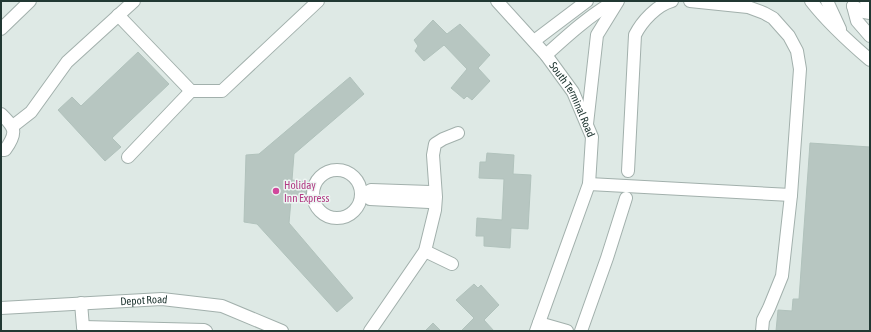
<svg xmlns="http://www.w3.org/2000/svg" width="871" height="332" viewBox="0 0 871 332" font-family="'Asap Condensed',sans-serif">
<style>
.building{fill:#b7c6c1;stroke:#b1c2bc}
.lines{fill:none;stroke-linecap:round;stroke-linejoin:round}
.minor-casing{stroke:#a2b0ac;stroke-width:14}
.minor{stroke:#fff;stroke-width:12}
.hotel-dot{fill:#d1479c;stroke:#eef6f3;stroke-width:1.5}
.labels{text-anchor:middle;stroke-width:3;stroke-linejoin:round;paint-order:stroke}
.street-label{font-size:11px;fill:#213833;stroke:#eef6f3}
.hotel-label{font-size:11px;fill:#b23c85;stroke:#eef6f3;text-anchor:start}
</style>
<rect width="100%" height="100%" fill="#dee9e5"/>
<!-- building -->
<path class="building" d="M433 20 447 34 460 24 490 55 478 68 490 81 472 100 467 96 464 99 451 88 467 69 444 45 424 61 415 51 418 46 414 40Z
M138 52 169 84 112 138 121 147 105 161 58 110 72 97 81 106Z
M350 77 364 94 294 154 292 180 307 182V200H291L289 223 353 298 337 312 257 224 244 222 246 155 259 154Z
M810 143 870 147V331H776L778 310 792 311 793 299H799Z
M487 153 514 155 513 174 531 175 528 229 511 228 510 248 484 246V236H476L477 218 502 220 504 179 479 178 480 162H486Z
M474 284 478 288 481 285 499 305 484 320 494 331H461L474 318 456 300Z
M433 323 441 331H425Z"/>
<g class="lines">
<!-- minor casing -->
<g class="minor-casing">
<g id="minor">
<path id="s1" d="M497 1 546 55 573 92 592 137 589 184 536 331"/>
<path d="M690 1 748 7 764 13 773 18 789 36 797 51 800 69 791 195 782 276 769 308 763 320 762 331"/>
<path d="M811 1C828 23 849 42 870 60"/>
<path d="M827 1 840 29"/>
<path d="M866 1 870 8"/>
<path d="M853 6 857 21 870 36"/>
<path d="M853 6 864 12 870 13"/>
<path d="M118 15 191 91"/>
<path d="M1 29 30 1"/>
<path d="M534 41 587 1"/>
<path d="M546 55C568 35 590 15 615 1"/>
<path d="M1 114C15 128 18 132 5 150H1"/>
<path d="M587 124 597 35 618 1"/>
<path d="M13 126 31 112 67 62 134 1"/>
<path d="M128 157 191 91H222L318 1"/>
<circle cx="337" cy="194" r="24"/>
<path d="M628 171 635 35C642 21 657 5 672 1"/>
<path d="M589 184 791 195"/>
<path d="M371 190 430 192 433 197 429 202 370 199 364 194Z"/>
<path d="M425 251 452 264"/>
<path d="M81 303 83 327"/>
<path id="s2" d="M1 308 162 299 222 306 282 331"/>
<path d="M539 323 567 331"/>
<path d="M89 331 83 327 204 330 206 331"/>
<path d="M370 331 425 251 435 210 436 197 433 155 435 144 443 139 458 133"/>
<path d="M581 331 607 258 626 198"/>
</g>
</g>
<!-- minor -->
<use href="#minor" class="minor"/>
</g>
<!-- markers -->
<circle class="hotel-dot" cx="276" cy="191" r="4"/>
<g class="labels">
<!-- street labels -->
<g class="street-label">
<text dy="4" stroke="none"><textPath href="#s1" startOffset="125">South Terminal Road</textPath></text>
<text dy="4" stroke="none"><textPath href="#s2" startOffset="143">Depot Road</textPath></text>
</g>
<!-- hotel labels -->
<g class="hotel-label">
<text x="284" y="189">Holiday<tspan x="284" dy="13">Inn Express</tspan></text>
</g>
</g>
<!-- border -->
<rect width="871" height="332" fill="none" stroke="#213833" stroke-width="4"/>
</svg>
